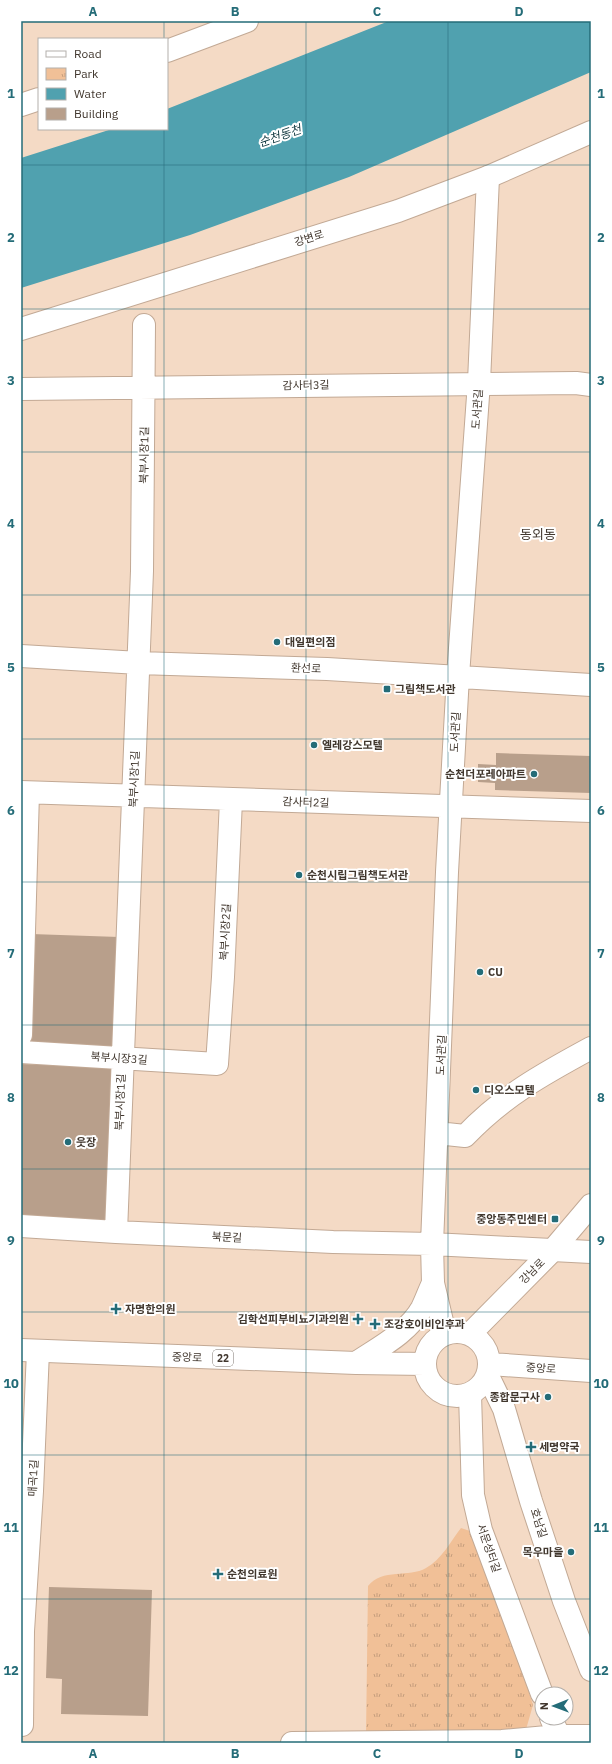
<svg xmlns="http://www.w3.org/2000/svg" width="612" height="1764" viewBox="0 0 612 1764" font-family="'IBM Plex Sans','Noto Sans KR',sans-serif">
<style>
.park{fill:url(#park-tufts)}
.water{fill:#50a1af}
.building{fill:#b89f8b}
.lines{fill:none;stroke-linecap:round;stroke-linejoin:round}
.minor-casing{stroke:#c2a995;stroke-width:24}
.major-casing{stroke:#c2a995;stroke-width:24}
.minor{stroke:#fff;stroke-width:22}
.major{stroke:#fff;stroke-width:22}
.grid{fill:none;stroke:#246c78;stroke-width:1;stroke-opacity:0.55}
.poi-dot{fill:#246c78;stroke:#fff;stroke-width:1.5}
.labels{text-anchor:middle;stroke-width:4;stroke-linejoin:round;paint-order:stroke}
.shield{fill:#fff;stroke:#7a736d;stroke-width:1}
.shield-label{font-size:10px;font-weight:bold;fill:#41372e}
.street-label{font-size:11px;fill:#41372e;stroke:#fff}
.poi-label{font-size:11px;font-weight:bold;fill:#41372e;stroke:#fff;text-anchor:start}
.water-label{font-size:12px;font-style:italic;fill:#143b42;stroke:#fff}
.quarter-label{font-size:13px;fill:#41372e;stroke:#fff}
.neatline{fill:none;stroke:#246c78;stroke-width:1.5}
.grid-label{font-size:13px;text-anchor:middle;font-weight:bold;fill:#246c78}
</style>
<defs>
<pattern id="park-tufts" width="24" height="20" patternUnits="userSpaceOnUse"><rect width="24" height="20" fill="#f1c097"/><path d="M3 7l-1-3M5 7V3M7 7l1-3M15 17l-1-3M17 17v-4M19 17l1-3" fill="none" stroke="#c59d7c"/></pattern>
</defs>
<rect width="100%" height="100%" fill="#f4dac5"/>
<!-- park -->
<path class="park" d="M461 1528 470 1531 518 1658 533 1705 525 1733 366 1735 368 1586C382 1568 409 1578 426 1568 441 1560 451 1541 461 1528Z"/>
<!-- water -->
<path class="water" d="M389 21H591V72L349 177 190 235 21 288V158L112 129H167V109Z"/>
<!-- building -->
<path class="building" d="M496 753 591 756V793L495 790V783L478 782V764L496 765Z
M31 934 119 937 114 1051 27 1047Z
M21 1064 119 1068 110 1218 103 1223 21 1216Z
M49 1587 152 1590 148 1716 61 1714 62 1679 46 1678Z"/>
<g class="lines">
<!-- minor casing -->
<g class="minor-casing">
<path id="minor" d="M167 51 247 21
M21 105 39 99
M21 389 576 383 591 385
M21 656 139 663 327 669 591 685
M21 792 591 811
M21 1035 28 793
M21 1052 217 1064 223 977 231 800
M437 1133 465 1136C503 1096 543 1074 591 1048
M21 1226 116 1232 333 1242 432 1244 591 1252
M116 1232 142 571 144 325
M445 1334 433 1283 432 1244 447 872 458 676 479 382 488 177
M488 1376 504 1409 531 1501 564 1601 591 1670
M470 1394 473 1495 481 1530 542 1694
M551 1718 562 1743
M21 1725H22L23 1631 32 1491 38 1351
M292 1743 502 1741 558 1736H591"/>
</g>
<!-- major casing -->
<g class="major-casing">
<path id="major" d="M21 329 398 211 488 177 591 132
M425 1364a32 32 0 1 1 64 0a32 32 0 1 1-64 0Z
M470 1334 552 1251 591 1205
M21 1350 356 1363 425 1364
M356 1363C378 1348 408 1333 422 1308 426 1300 429 1291 433 1283
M490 1364 591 1371"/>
</g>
<!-- minor -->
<use href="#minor" class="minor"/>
<!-- major -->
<use href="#major" class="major"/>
</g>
<!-- grid -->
<path class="grid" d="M164 21V39M306 21V1743M448 21V1743M164 129V1743M21 165H591M21 309H591M21 452H591M21 595H591M21 739H591M21 882H591M21 1025H591M21 1169H591M21 1312H591M21 1455H591M21 1599H591"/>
<!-- markers -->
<g class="poi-dot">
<circle cx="277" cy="642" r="4"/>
<rect x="383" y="685" width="8" height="8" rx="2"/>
<circle cx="314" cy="745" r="4"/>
<circle cx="534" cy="774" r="4"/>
<circle cx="299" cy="875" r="4"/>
<circle cx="480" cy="972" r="4"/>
<circle cx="476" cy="1090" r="4"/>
<circle cx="68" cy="1142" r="4"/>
<rect x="551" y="1215" width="8" height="8" rx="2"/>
<path d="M114 1303h4v4h4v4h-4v4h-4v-4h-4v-4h4z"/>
<path d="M356 1313h4v4h4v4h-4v4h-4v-4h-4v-4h4z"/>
<path d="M373 1318h4v4h4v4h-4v4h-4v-4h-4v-4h4z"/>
<circle cx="548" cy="1397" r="4"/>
<path d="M529 1441h4v4h4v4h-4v4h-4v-4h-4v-4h4z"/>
<circle cx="571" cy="1552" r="4"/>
<path d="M216 1568h4v4h4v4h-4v4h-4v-4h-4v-4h4z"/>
</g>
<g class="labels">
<!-- shield labels -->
<rect class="shield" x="213" y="1350" width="20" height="16" rx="3"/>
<g class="shield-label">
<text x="223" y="1362">22</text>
</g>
<!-- street labels -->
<g class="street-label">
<text transform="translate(309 238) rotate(-17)" y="4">강변로</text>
<text transform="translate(306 385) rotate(-1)" y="4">감사터3길</text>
<text transform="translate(477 409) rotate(-86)" y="4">도서관길</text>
<text transform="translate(144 455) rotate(-89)" y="4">북부시장1길</text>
<text transform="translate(306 668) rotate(2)" y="4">환선로</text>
<text transform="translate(455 732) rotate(-87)" y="4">도서관길</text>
<text transform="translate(134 779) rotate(-88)" y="4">북부시장1길</text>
<text transform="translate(306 802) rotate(2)" y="4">감사터2길</text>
<text transform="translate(225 932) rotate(-87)" y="4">북부시장2길</text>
<text transform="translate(441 1055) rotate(-87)" y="4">도서관길</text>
<text transform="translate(119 1058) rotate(4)" y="4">북부시장3길</text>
<text transform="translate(120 1102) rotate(-88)" y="4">북부시장1길</text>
<text transform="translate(227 1237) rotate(3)" y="4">북문길</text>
<text transform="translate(532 1271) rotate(-45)" y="4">강남로</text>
<text transform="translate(187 1357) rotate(2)" y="4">중앙로</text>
<text transform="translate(541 1368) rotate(4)" y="4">중앙로</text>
<text transform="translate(33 1478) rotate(-87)" y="4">매곡1길</text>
<text transform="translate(539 1523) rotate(72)" y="4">호남길</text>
<text transform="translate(489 1548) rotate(71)" y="4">서문성터길</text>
</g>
<!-- poi labels -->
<g class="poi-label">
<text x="285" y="646">대일편의점</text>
<text x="395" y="693">그림책도서관</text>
<text x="322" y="749">엘레강스모텔</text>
<text x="526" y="778" text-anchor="end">순천더포레아파트</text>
<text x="307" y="879">순천시립그림책도서관</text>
<text x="488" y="976">CU</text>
<text x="484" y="1094">디오스모텔</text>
<text x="76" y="1146">웃장</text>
<text x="547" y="1223" text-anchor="end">중앙동주민센터</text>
<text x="125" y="1313">자명한의원</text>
<text x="349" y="1323" text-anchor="end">김학선피부비뇨기과의원</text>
<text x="384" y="1328">조강호이비인후과</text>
<text x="540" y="1401" text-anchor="end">종합문구사</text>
<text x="539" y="1451">세명약국</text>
<text x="563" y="1556" text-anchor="end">목우마을</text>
<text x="227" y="1578">순천의료원</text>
</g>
<!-- water labels -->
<g class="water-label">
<text transform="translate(280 136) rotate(-19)" y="4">순천동천</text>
</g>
<!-- quarter labels -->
<g class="quarter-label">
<text x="538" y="539">동외동</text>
</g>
</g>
<!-- border -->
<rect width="612" height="1764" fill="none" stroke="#ffffff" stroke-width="44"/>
<!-- legend -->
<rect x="38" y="38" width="130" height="92" fill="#ffffff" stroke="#b3afab"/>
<rect x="46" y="51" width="20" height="6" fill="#ffffff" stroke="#b3afab"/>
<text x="74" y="58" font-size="12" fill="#41372e">Road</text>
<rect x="46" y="68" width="20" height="12" fill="url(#park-tufts)" stroke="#b3afab"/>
<text x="74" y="78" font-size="12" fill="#41372e">Park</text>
<rect x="46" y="88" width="20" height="12" fill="#50a1af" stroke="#b3afab"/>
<text x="74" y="98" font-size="12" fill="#41372e">Water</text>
<rect x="46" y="108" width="20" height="12" fill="#b89f8b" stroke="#b3afab"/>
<text x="74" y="118" font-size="12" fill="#41372e">Building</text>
<!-- north arrow -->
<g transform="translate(554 1706) rotate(269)"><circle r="19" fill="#ffffff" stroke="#b3afab"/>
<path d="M0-3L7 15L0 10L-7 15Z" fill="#246c78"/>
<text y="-6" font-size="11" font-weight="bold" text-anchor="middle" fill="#41372e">N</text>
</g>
<rect x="22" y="22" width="568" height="1720" class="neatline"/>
<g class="grid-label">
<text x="93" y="16">A</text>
<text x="235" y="16">B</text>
<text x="377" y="16">C</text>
<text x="519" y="16">D</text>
<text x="11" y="98">1</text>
<text x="601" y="98">1</text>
<text x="11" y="242">2</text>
<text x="601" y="242">2</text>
<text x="11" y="385">3</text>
<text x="601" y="385">3</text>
<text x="11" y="528">4</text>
<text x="601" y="528">4</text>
<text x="11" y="672">5</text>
<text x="601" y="672">5</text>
<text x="11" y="815">6</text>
<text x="601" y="815">6</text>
<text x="11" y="958">7</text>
<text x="601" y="958">7</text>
<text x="11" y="1102">8</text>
<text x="601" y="1102">8</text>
<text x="11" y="1245">9</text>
<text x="601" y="1245">9</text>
<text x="11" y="1388">10</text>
<text x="601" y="1388">10</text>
<text x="11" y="1532">11</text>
<text x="601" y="1532">11</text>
<text x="11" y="1675">12</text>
<text x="601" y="1675">12</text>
<text x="93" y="1758">A</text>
<text x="235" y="1758">B</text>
<text x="377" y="1758">C</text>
<text x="519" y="1758">D</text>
</g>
</svg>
